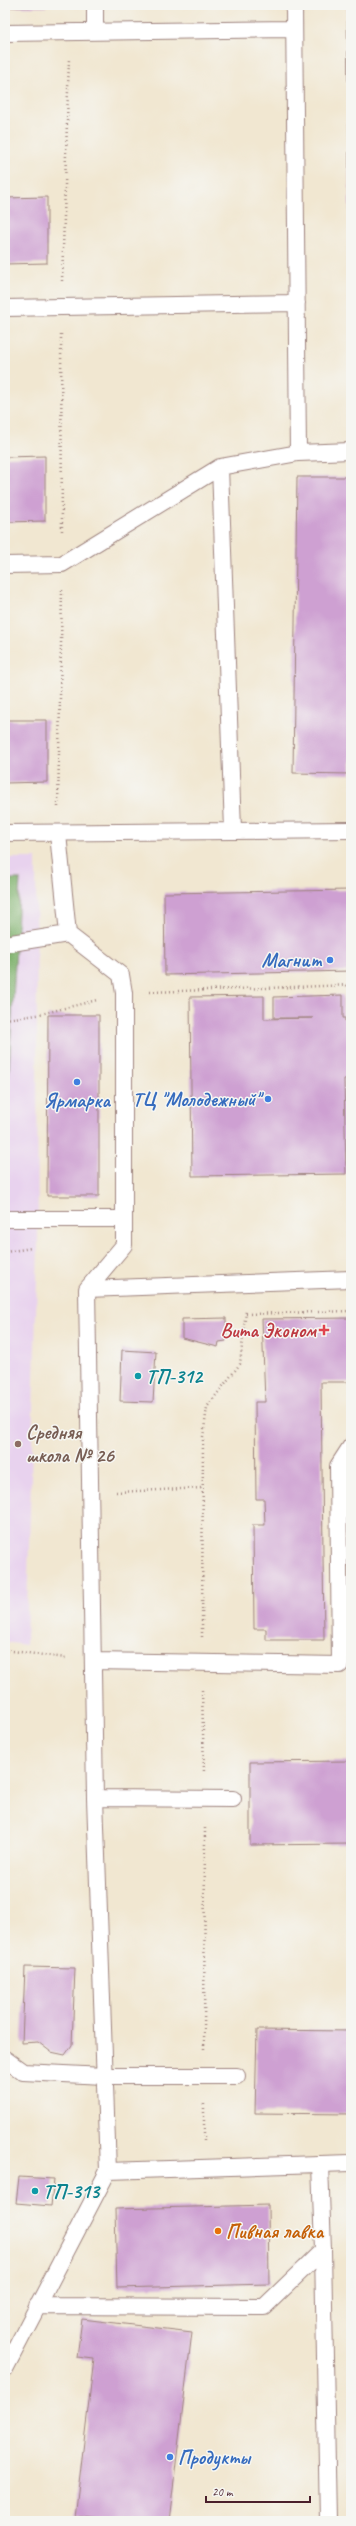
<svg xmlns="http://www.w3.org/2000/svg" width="356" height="2526" viewBox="0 0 356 2526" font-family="Caveat,sans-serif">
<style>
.built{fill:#e8d2ee}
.forest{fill:#80b26e;stroke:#65684c}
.building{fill:#cea0d2}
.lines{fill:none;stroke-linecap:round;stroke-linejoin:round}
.service-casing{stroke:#9e837e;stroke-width:18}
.path{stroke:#9e837e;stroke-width:2.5;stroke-dasharray:1 3;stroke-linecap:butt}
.service{stroke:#fff;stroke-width:16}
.shop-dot{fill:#3f7fe0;stroke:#f6f6f2;stroke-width:1.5}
.health-dot{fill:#e0444e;stroke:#f6f6f2;stroke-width:1.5}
.culture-dot{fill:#0f9aa8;stroke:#f6f6f2;stroke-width:1.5}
.education-dot{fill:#8d6e63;stroke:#f6f6f2;stroke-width:1.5}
.food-dot{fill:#e8710a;stroke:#f6f6f2;stroke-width:1.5}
.labels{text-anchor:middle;stroke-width:3;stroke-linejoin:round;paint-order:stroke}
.shop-label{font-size:20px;font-weight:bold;fill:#366cbe;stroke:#f6f6f2;text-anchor:end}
.health-label{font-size:20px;font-weight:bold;fill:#be3a42;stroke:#f6f6f2;text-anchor:end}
.culture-label{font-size:20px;font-weight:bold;fill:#0d838f;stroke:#f6f6f2;text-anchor:start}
.education-label{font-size:20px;font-weight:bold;fill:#785e54;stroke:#f6f6f2;text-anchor:start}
.food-label{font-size:20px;font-weight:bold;fill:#c56008;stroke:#f6f6f2;text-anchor:start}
</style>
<rect width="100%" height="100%" fill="#f6f6f2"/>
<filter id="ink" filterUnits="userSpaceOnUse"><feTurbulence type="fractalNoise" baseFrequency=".025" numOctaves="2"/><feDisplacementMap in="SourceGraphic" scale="8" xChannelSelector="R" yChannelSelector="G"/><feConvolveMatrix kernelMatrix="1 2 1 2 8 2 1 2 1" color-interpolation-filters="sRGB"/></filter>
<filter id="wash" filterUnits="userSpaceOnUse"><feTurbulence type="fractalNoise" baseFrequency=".012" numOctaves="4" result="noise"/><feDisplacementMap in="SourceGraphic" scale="16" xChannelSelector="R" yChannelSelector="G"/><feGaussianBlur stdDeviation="0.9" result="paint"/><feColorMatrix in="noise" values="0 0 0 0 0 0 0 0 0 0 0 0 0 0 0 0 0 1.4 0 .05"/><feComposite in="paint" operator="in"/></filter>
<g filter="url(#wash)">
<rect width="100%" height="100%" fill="#f1e7d1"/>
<!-- built -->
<path class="built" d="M5 858H36L38 1246 26 1645 5 1642Z"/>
<!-- forest -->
<path class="forest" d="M5 879H20L5 1138Z"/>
<g id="blocks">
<!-- building -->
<path class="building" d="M5 5H46V7H5Z
M347 5H351V280H350Z
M47 197V263L5 264V198Z
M45 456V521L5 522V457Z
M297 477H351V774L293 773Z
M5 720H47V782L5 783Z
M351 890V971L165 975 164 893Z
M343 995V1018H345V1021L351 1020V1078L344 1079 346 1174 192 1176 190 997 264 996V1019L313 1018H274V997Z
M48 1015H99V1196H47Z
M226 1318V1341L219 1342 218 1347 182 1338V1319Z
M351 1318V1382H321L324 1640H266V1629H254L253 1525H265L264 1499H256L255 1402H265L262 1319Z
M122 1350 156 1352 153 1402 120 1401Z
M351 1761V1844L250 1845V1762Z
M25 1967 75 1968 72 2045 65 2055 51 2052 38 2042 22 2043Z
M257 2030 351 2031V2114L255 2113Z
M19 2177 54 2179 51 2206 16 2203Z
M268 2205 269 2284 117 2288 115 2209Z
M82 2319 192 2332 169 2521H117L75 2516 94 2359 77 2357Z"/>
</g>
</g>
<g filter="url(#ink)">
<use href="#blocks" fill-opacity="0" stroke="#9e837e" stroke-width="1"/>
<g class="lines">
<!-- service casing -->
<g class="service-casing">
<path id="service" d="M95 5V31
M294 5 298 453
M5 33 294 29
M5 308 297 303
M220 467 233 830
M5 565 62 564 220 467 298 453 351 451
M5 833 351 830
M5 944 68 934
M5 1219H124
M87 1289 351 1279
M93 1661 340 1665 338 1466 351 1446
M95 1798 233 1799
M5 2059 23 2072 104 2076H237
M108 2171 351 2163
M323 2250 328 2521
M37 2306 264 2307 323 2250 320 2164
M5 2369 108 2171 95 1798 87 1289 124 1245V993L121 975 68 934 58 834"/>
</g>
<!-- path -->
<path class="path" d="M62 281 69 58
M61 334 62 533
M58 807 62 590
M150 992 351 985
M5 1019 37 1015 97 1000
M5 1252 32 1248
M246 1314 351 1311
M116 1492 203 1488
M202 1637 203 1437 207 1407 240 1364 246 1310
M5 1650 66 1658
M202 1690 204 1773
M204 2049 205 1826
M204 2141V2102"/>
<!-- service -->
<use href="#service" class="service"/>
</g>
</g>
<!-- markers -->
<g class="shop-dot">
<circle cx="330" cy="960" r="4"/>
<circle cx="77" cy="1082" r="4"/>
<circle cx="268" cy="1099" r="4"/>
<circle cx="170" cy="2457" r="4"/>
</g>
<path class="health-dot" d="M322 1324h4v4h4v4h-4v4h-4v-4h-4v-4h4z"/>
<g class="culture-dot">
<circle cx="138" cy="1376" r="4"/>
<circle cx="35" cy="2191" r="4"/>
</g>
<circle class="education-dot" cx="18" cy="1444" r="4"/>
<circle class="food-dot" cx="218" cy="2231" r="4"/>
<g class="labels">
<!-- shop labels -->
<g class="shop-label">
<text x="322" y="967">Магнит</text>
<text x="260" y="1106">ТЦ "Молодежный"</text>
<text x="77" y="1107" text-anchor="middle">Ярмарка</text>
<text x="178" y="2464" text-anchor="start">Продукты</text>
</g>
<!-- health labels -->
<g class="health-label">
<text x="316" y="1337">Вита Эконом</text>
</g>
<!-- culture labels -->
<g class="culture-label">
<text x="146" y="1383">ТП-312</text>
<text x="43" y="2198">ТП-313</text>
</g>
<!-- education labels -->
<g class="education-label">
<text x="26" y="1439">Средняя<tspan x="26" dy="23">школа № 26</tspan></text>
</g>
<!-- food labels -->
<g class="food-label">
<text x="226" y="2238">Пивная лавка</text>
</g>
</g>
<!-- margin -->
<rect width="356" height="2526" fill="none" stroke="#f6f6f2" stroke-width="20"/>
<!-- scale -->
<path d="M206 2496v6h104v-6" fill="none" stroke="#4a1f2b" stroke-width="2"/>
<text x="212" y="2496" font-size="12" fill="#4a1f2b" stroke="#f6f6f2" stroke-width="3" paint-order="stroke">20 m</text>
</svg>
